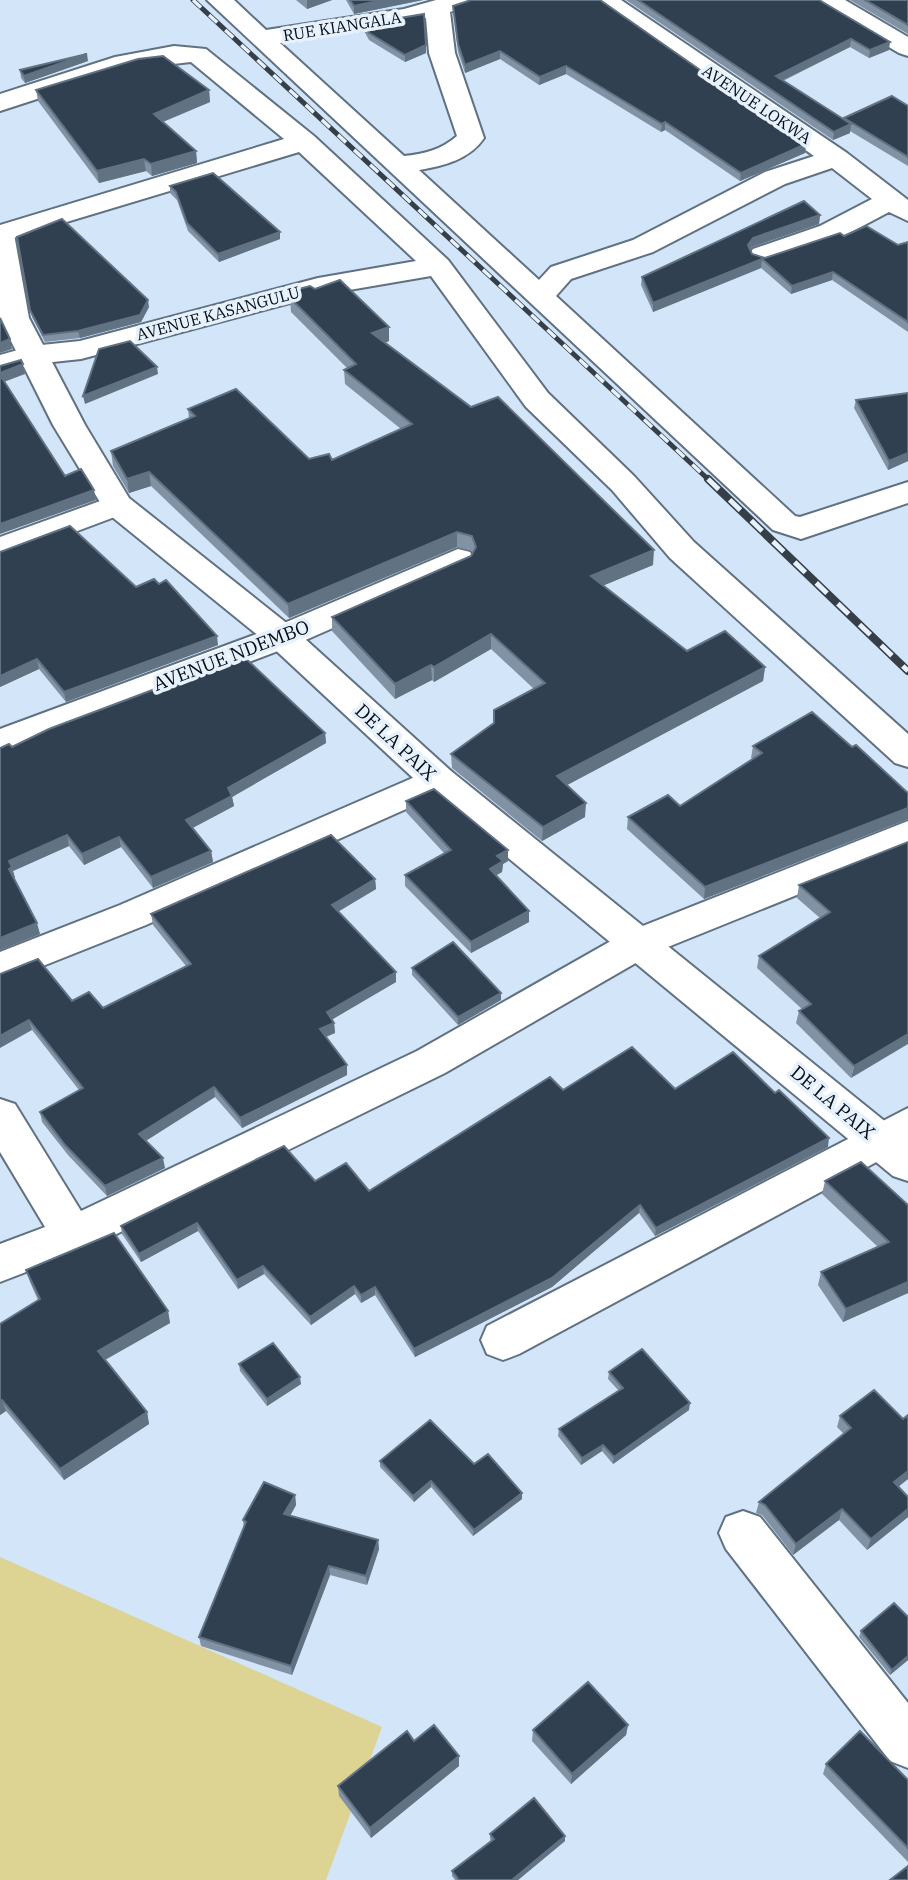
<svg xmlns="http://www.w3.org/2000/svg" width="908" height="1880" viewBox="0 0 908 1880" font-family="'IBM Plex Serif',serif">
<style>
.green{fill:#ddd392}
.lines{fill:none;stroke-linecap:round;stroke-linejoin:round}
.street-casing{stroke:#607182;stroke-width:4}
.secondary-casing{stroke:#607182;stroke-width:4}
.street{fill:#fff;fill-rule:evenodd}
.secondary{fill:#fff;fill-rule:evenodd}
.rail-far1-casing{stroke:#363f48;stroke-width:5}
.rail-casing{stroke:#363f48;stroke-width:8}
.rail-far1{stroke:#e6f1fe;stroke-width:3.5;stroke-dasharray:11;stroke-linecap:butt}
.rail{stroke:#e6f1fe;stroke-width:5;stroke-dasharray:15;stroke-linecap:butt}
.wall{fill:#8292a5}
.shaded-wall{fill:#617283}
.building{fill:#314051;stroke:#617283;stroke-width:2}
.labels{text-anchor:middle;stroke-width:7;stroke-linejoin:round;paint-order:stroke}
.far-street-label{font-size:16px;fill:#060c12;stroke:#e6f1fe}
.street-label{font-size:19px;fill:#060c12;stroke:#e6f1fe}
</style>
<rect width="100%" height="100%" fill="#d2e5f9"/>
<!-- green -->
<path class="green" d="M0 1557 382 1727 326 1880H0Z"/>
<g class="lines">
<!-- street casing -->
<g class="street-casing">
<path id="street" d="M207 0H234L266 30 404 9 436 0H476L473 5 450 12 455 53 484 138C470 159 444 166 419 170L539 280 551 267 633 240 765 172 814 156 592 0H621L847 153 908 200V221L889 212 840 238 773 261 763 264 753 261 749 255 753 249 820 226 872 199 832 168 785 184 653 252 571 279 556 296 795 516 800 517 908 482V503L801 539 773 530ZM426 18 429 53 457 136C441 150 424 154 404 156L280 43Z
M815 0H845L908 37V56L899 53 818 5Z
M174 46 206 49 314 136 448 260 548 393 634 476 694 542 908 734V767L895 763 670 558 612 490 526 407 431 276 320 295 81 359 34 364 0 373V355L32 346 80 341 318 278 416 261 299 152 0 242V225L284 139 191 62 129 69 0 111V94L115 57Z
M117 495 128 498 133 505 128 512 0 560V537Z
M458 549 470 552 474 560 470 568 294 645 0 756V729L270 629Z
M438 767 451 771 456 780 451 789 146 925 0 983V952L120 905Z
M908 821V850L653 953 445 1073 88 1248 0 1282V1244L45 1227 0 1152V1099L15 1104 81 1211 417 1051 625 933Z
M908 1108V1145L519 1354 503 1360 487 1354 481 1340 487 1326Z
M743 1511 760 1517 908 1703V1768L890 1761 726 1549 719 1533 726 1517Z"/>
</g>
<!-- secondary casing -->
<g class="secondary-casing">
<path id="secondary" d="M0 226 10 228 14 234 29 318 85 425 129 498 294 629 451 771 908 1140V1181L893 1176 425 789 270 645 106 512 53 425 0 319Z"/>
</g>
<!-- street -->
<use href="#street" class="street"/>
<!-- secondary -->
<use href="#secondary" class="secondary"/>
<!-- rail-far1 casing -->
<g class="rail-far1-casing">
<path id="rail-far1" d="M193 0 710 481"/>
</g>
<!-- rail casing -->
<g class="rail-casing">
<path id="rail" d="M708 479 908 671"/>
</g>
<!-- rail-far1 -->
<use href="#rail-far1" class="rail-far1"/>
<!-- rail -->
<use href="#rail" class="rail"/>
</g>
<!-- wall -->
<path class="wall" d="M296 0H332L307 9Z
M346 0H423L354 14Z
M626 0H819L889 50 869 58 850 47 783 81 843 119 844 118 908 106V166L850 131V133L833 140Z
M850 0H908V34Z
M453 6 806 144 805 153 740 181 665 130 661 132 566 74 539 85 500 59 465 73 458 52Z
M364 24 426 45V53L405 62 369 40 364 31Z
M88 61 25 83 21 78 20 70Z
M36 90H209L210 102 163 122 196 151 197 163 152 176 146 171 99 183 38 101Z
M170 186 280 239 219 262 188 231 177 200 170 193Z
M820 215 819 224 752 247 750 249 752 254 765 258 844 236 898 245 908 242V332L832 280 791 294 761 268 653 312 641 285 642 277Z
M17 237 149 307 141 322 80 338 45 342 32 317Z
M290 298 389 341 385 343 653 565 602 586 687 651 765 667 763 681 567 785 585 817 542 841 452 768 451 754 493 723 534 689 491 649 434 682 432 680 395 699 332 631V617L471 556 473 553 472 551 457 547 289 618 151 486 129 493 113 466 111 451 189 419 188 409 309 459 332 460 401 429 345 384 344 370 347 368 291 312Z
M908 393V461L888 470 854 408 856 400Z
M0 552 136 587 218 645 66 702 39 669 0 687Z
M325 733 326 743 232 797 234 806 192 828 211 851 213 862 153 888 121 847 84 865 69 846 13 871 15 878H14L40 934 0 950 12 747Z
M753 746 852 747 908 793V819L704 899 627 829 628 817 680 806 753 759 751 758Z
M406 801 508 850V861L503 864 502 872 496 875 529 922 471 953 405 886V875L444 853 406 812Z
M908 842 851 1078 796 1023 799 1011 802 1009 757 968 759 956 820 918 797 898 799 885Z
M375 879 376 889 338 912 396 982 332 1019 334 1023 335 1033 326 1037 347 1075 242 1128 215 1097 145 1141 165 1168 107 1196 68 1155 42 1122 40 1112 79 1090 32 1030 0 974 72 1001 103 1008 186 966 153 925 151 914Z
M412 968 501 993V1000L458 1025 412 975Z
M675 1089 828 1147 655 1236 639 1213 552 1287 415 1357 375 1295 361 1303 355 1294 311 1325 264 1274 238 1289 198 1231 141 1262 122 1234 121 1226 315 1181 369 1191 563 1090Z
M825 1181 908 1205V1293L843 1322 818 1285 821 1272 878 1247 822 1194Z
M26 1270 168 1311 170 1323 105 1360 147 1412 149 1424 64 1480 6 1411 0 1415V1324L38 1300 30 1282Z
M239 1364 301 1384 267 1406 240 1371Z
M609 1372 689 1410 613 1464 602 1451 581 1465 558 1436 559 1429 619 1391 608 1379Z
M908 1415V1479L898 1487 908 1497V1517L867 1550 839 1520 793 1555 762 1515 756 1513 759 1502 844 1434 837 1427 840 1416 903 1419Z
M380 1461 474 1464 522 1493V1499L473 1536 431 1487 414 1502 380 1467Z
M295 1495 296 1505 290 1516 378 1540 379 1549 367 1585 330 1575 292 1675 201 1646 199 1637 244 1528 243 1520Z
M908 1617V1660L890 1675 859 1637 861 1631Z
M628 1725 626 1735 571 1784 532 1741 533 1730Z
M414 1741 459 1766 371 1838 339 1796 338 1786Z
M826 1764 908 1780V1862L823 1774Z
M490 1834 565 1841 518 1880H455L452 1876V1871L491 1841 490 1839Z"/>
<!-- shaded-wall -->
<path class="shaded-wall" d="M307 0H332L307 9Z
M382 0H423L354 14V6Z
M851 39 850 47 775 84 776 76Z
M890 42 889 50 869 58 870 50Z
M426 45V53L405 62V55Z
M500 51V59L465 73V65Z
M87 54 88 61 25 83 24 76Z
M566 66V74L539 85 540 77Z
M209 90 210 102 155 125 154 114Z
M665 122V130L661 132 662 124Z
M851 124 850 133 833 140 834 132Z
M806 144 805 153 740 181 741 173Z
M196 151 197 163 152 176 151 164Z
M144 159 146 171 99 183 97 171Z
M820 215 819 224 752 247 747 254 748 245 753 238Z
M280 232V239L219 262 218 254Z
M762 259 761 268 653 312V303Z
M833 272 832 280 791 294 792 286Z
M148 300 149 307 141 322 80 338 78 331Z
M389 327V341L373 347 372 333Z
M10 339 12 349 0 353V343Z
M23 364 25 374 1 383 0 373Z
M157 367 158 374 85 404 83 396Z
M908 453V461L888 470 889 461Z
M149 472 151 486 129 493 127 479Z
M94 490 96 500 0 534V524Z
M457 532V547L289 618 288 604Z
M654 550 653 565 590 591 591 576Z
M491 634V649L434 682V667Z
M217 636 218 645 66 702 64 692Z
M37 659 39 669 0 687V676Z
M431 665 432 680 395 699V684Z
M765 667 763 681 556 791 557 776Z
M325 733 326 743 232 797 234 806 187 831 186 820 228 788Z
M586 803 585 817 542 841 543 827Z
M908 808V819L704 899 705 887Z
M67 835 69 846 13 871 15 878 11 879 9 869V861Z
M119 837 121 847 84 865 82 854Z
M508 850V861L503 864 502 872 490 879V869L497 856Z
M211 851 213 862 153 888 151 877Z
M375 879 376 889 332 915V905Z
M529 911V922L471 953V942Z
M37 923 40 934 0 950V938Z
M396 972V982L328 1022 327 1012Z
M501 993V1000L458 1025V1017Z
M29 1020 32 1030 0 1048V1036Z
M334 1023 335 1033 320 1039V1029Z
M908 1034V1044L851 1078 854 1066Z
M347 1065V1075L242 1128 240 1118Z
M214 1087 215 1097 141 1144 139 1134Z
M829 1138 828 1147 655 1236 656 1228Z
M163 1158 165 1168 107 1196 105 1186Z
M640 1205 639 1213 552 1287 415 1357 414 1349Z
M197 1223 198 1231 141 1262 139 1254Z
M263 1266 264 1274 238 1289 237 1280Z
M908 1282V1293L843 1322 846 1309Z
M354 1286 355 1294 311 1325 310 1317Z
M375 1287V1295L361 1303V1295Z
M168 1311 170 1323 101 1362 98 1351Z
M300 1377 301 1384 267 1406V1399Z
M2 1400 6 1411 0 1415V1401Z
M690 1403 689 1410 613 1464 614 1457Z
M147 1412 149 1424 64 1480 60 1469Z
M603 1445 602 1451 581 1465 582 1458Z
M908 1471V1479L890 1493 894 1482Z
M431 1481V1487L414 1502 413 1496Z
M522 1493V1499L473 1536 474 1530Z
M295 1495 296 1505 286 1523 284 1514Z
M842 1509 839 1520 793 1555 796 1544Z
M908 1509V1517L867 1550 871 1539Z
M378 1540 379 1549 367 1585 366 1576Z
M329 1566 330 1575 292 1675 291 1666Z
M908 1656V1660L890 1675 892 1670Z
M628 1725 626 1735 571 1784 572 1774Z
M459 1756V1766L371 1838 370 1828Z
M565 1836V1841L518 1880H512Z"/>
<!-- building -->
<path class="building" d="M350 0H382L354 6Z
M471 0H600L806 144 741 173 665 122 662 124 566 66 540 77 500 51 465 65 458 44 453 6Z
M638 0H819L890 42 870 50 851 39 776 76 851 124 834 132Z
M865 0H908V25Z
M424 14 426 45 405 55 369 33 364 24Z
M87 54 24 76 20 70Z
M163 56 209 90 154 114 196 151 151 164 144 159 97 171 36 90 138 59Z
M892 96 908 106V157L844 118Z
M213 173 280 232 218 254 187 223 176 192 170 186Z
M804 201 820 215 753 238 748 245 752 254 765 258 840 233 844 236 866 226 898 245 908 242V322L833 272 792 286 762 259 653 303 642 277Z
M62 219 148 300 140 315 78 331 43 335 30 310 17 237Z
M340 280 389 327 372 333 471 407 498 397 654 550 591 576 687 651 725 631 765 667 557 776 586 803 543 827 451 754 494 723V710L545 683 491 634 434 667 431 665 395 684 332 617 471 556 476 547 472 536 457 532 288 604 149 472 127 479 111 451 195 416 188 409 236 389 309 459 329 454 332 460 412 424 344 370 356 364 290 298 299 289 310 286 315 289Z
M0 318 10 339 0 343Z
M130 341 157 367 83 396 99 349Z
M21 360 23 364 0 373V366Z
M0 375 65 476 81 469 94 490 0 524Z
M908 393V453L889 461 856 400Z
M70 526 136 587 154 579 159 584 166 580 217 636 64 692 37 659 0 676V552Z
M243 656 325 733 228 788 232 796 186 820 211 851 151 877 119 837 82 854 67 835 9 861 12 867 9 869 37 923 0 938V748L9 744 12 747 49 729Z
M812 712 852 747 856 745 908 793V808L705 887 628 817 668 795 680 806 762 753 753 746Z
M434 789 508 850 497 856 503 861 490 869 529 911 471 942 405 875 451 850 406 801Z
M331 835 375 879 332 905 396 972 327 1012 334 1023 320 1029 347 1065 240 1118 214 1087 139 1134 163 1158 105 1186 65 1145 40 1112 83 1088 29 1020 0 1036V974L38 959 72 1001 89 992 103 1008 191 964 151 914Z
M908 842V1034L854 1066 799 1011 811 1004 759 956 830 912 799 885Z
M453 942 501 993 458 1017 412 968Z
M632 1047 675 1089 733 1052 775 1093 779 1090 829 1138 656 1228 640 1205 552 1278 414 1349 375 1287 361 1295 354 1286 310 1317 263 1266 237 1280 197 1223 139 1254 121 1226 284 1146 315 1181 346 1163 369 1191 550 1077 563 1090Z
M861 1162 908 1205V1282L846 1309 821 1272 889 1242 825 1181Z
M114 1233 168 1311 98 1351 147 1412 60 1469 2 1400 0 1401V1324L40 1299 26 1270Z
M273 1343 300 1377 267 1399 239 1364Z
M642 1349 690 1403 614 1457 603 1445 582 1458 559 1429 623 1388 609 1372Z
M874 1390 903 1419 908 1415V1471L894 1482 908 1497V1509L871 1539 842 1509 796 1544 765 1505 759 1502 851 1428 840 1416Z
M430 1420 474 1464 488 1454 522 1493 474 1530 431 1481 413 1496 380 1461Z
M264 1482 295 1495 284 1514 378 1540 366 1576 329 1566 291 1666 199 1637 246 1522 243 1520Z
M894 1603 908 1617V1656L892 1670 861 1631Z
M588 1682 628 1725 572 1774 533 1730Z
M434 1725 459 1756 370 1828 338 1786 407 1731 414 1741Z
M860 1731 908 1780V1848L826 1764Z
M534 1798 565 1836 512 1880H459L452 1871 494 1839 490 1834Z
M908 1866V1880H890Z"/>
<g class="labels">
<!-- far-street labels -->
<g class="far-street-label">
<text transform="translate(342 26) rotate(-9)" y="6">RUE KIANGALA</text>
<text transform="translate(757 104) rotate(34)" y="6">AVENUE LOKWA</text>
<text transform="translate(218 313) rotate(-15)" y="6">AVENUE KASANGULU</text>
</g>
<!-- street labels -->
<g class="street-label">
<text transform="translate(231 655) rotate(-21)" y="7">AVENUE NDEMBO</text>
<text transform="translate(396 742) rotate(43)" y="7">DE LA PAIX</text>
<text transform="translate(833 1102) rotate(40)" y="7">DE LA PAIX</text>
</g>
</g>
</svg>
